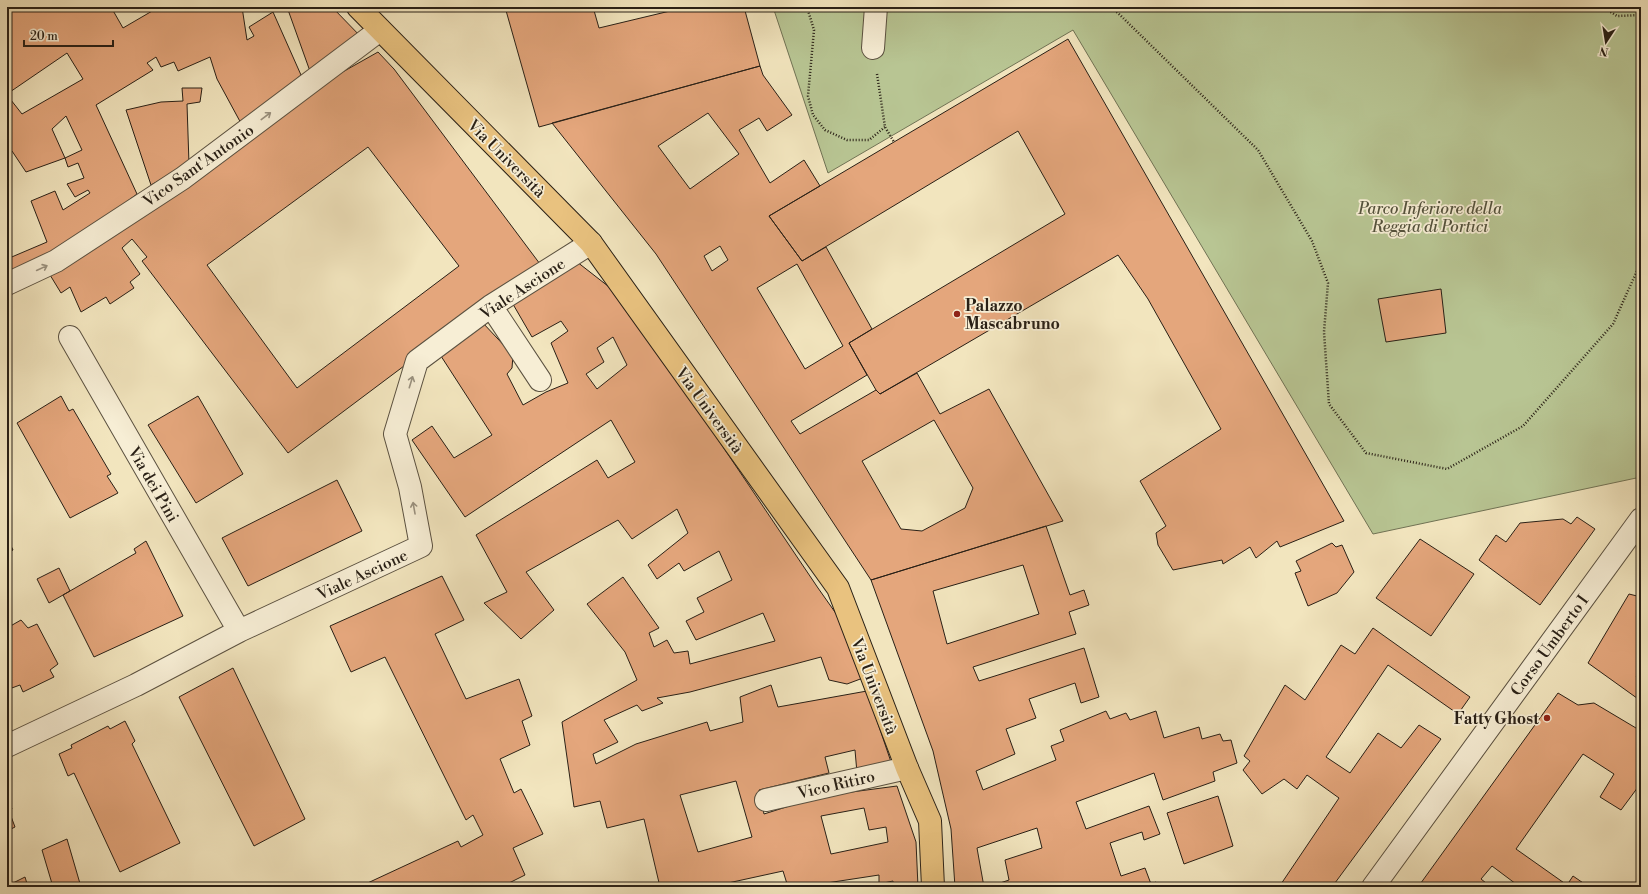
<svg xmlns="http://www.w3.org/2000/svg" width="1648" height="894" viewBox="0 0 1648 894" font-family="'Libre Bodoni',serif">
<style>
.green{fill:#b8c593;stroke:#707254}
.building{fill:#e4a67c;stroke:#292016;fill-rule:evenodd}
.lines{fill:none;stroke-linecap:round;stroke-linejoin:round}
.minor-casing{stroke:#5b5140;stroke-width:24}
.major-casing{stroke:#292016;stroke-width:24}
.path{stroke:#292016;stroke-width:2.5;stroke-dasharray:1 2;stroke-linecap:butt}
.minor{stroke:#f7eed5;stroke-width:22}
.major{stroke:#e9c27f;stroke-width:22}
.oneway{stroke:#9a917f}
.poi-dot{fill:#8f2418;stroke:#f7eed5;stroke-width:1.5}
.labels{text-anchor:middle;stroke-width:3.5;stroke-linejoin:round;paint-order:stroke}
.street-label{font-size:16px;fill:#292016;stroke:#f7eed5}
.park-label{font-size:16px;font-style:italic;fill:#54523c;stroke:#f7eed5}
.poi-label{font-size:16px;font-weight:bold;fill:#292016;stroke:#f7eed5;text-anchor:start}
</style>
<rect width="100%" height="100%" fill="#f2e5be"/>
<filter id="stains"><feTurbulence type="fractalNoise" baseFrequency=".005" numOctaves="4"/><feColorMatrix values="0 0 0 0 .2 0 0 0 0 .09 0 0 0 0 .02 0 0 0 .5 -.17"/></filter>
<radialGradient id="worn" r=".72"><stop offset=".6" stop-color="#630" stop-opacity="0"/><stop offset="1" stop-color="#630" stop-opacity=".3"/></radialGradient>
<!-- green -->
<path class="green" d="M773 7H1641V477L1373 534 1073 30 828 173Z"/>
<!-- building -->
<path class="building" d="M7 7H111L123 28 159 7H242L247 40 254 36 249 27 273 12 301 75 243 127 217 79 210 57 178 71 174 62 161 67 156 57 147 63 153 70 96 105 137 194 56 255 7 277V259L47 242 31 201 55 191 63 210 90 193 88 190 75 197 67 184 84 178 78 163 68 167 65 158 82 150 66 116 52 129 65 158 26 172 12 151 7 154V95L22 114 83 79 67 53 7 94Z
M287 7H332L364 40 311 74Z
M505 7H593L599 28 670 11 669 7H744L760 66 539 127Z
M1068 39 1344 521 1280 547 1277 541 1256 558 1250 547 1223 564 1222 560 1173 570 1158 545 1156 533 1166 526 1140 481 1221 429 1148 299 1118 255 880 394 876 390 849 343 1065 214 1018 131 802 261 769 216Z
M378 52 394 69 540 264 288 453 142 261 147 257 132 239 122 248 140 274 130 282 134 288 110 304 106 297 81 312 70 287 61 293 47 270 316 87ZM368 147 459 266 297 388 207 265Z
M760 66 763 75 792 115 767 131 759 118 739 130 770 183 804 160 820 186 769 216 802 261 826 247 872 329 849 343 867 375 791 421 800 434 876 390 880 394 917 373 940 414 989 389 1063 521 871 580 656 254 552 123ZM708 113 739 154 690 189 658 146ZM720 246 728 260 712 271 704 256ZM797 264 843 346 805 369 757 288ZM934 420 973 488 965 508 922 531 901 529 862 461Z
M182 88H202L200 102 187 104 189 164 151 185 126 110 161 102 183 101Z
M572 258 622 297 818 588 842 622 863 678 847 684 829 680 821 657 690 692 657 698 663 703 642 711 637 705 604 720 618 742 593 754 596 764 636 744 707 722 710 731 743 722 740 697 771 685 778 707 867 691 891 762 857 773 855 750 825 757 829 773 759 790 764 814 821 796 897 786 916 842 918 887H893V881L879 884V875L820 884V887H788L783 871 728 883 729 887H660L644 819 607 828 600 801 574 807 562 722 637 680 625 652 587 604 623 577 659 628 649 633 654 647 667 640 674 653 688 651 690 664 775 641 763 613 696 640 686 621 704 612 697 598 732 580 719 551 684 571 679 563 657 579 648 565 688 533 677 509 632 539 618 520 526 572 554 610 521 639 484 603 507 592 476 535 597 460 608 478 635 462 611 420 465 517 412 440 432 426 454 458 492 435 439 353 482 322 513 355 512 368 507 374 523 405 546 392 568 383 551 343 568 331 561 321 532 337 510 299ZM613 337 627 365 597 389 586 374 604 362 597 348ZM736 781 752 837 698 852 680 795ZM864 808 869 830 886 827 888 842 831 854 821 816Z
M1441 289 1446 333 1386 342 1378 299Z
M61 396 69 411 73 409 111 474 107 476 118 493 70 518 17 423Z
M198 396 243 474 196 503 148 425Z
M337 480 362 531 248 586 222 538Z
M1577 517 1595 529 1540 605 1479 560 1496 535 1506 542 1520 523 1563 519 1571 524Z
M1046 526 1070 595 1084 590 1089 605 1069 612 1076 634 973 667 979 681 1084 648 1099 697 1081 703 1075 683 1029 699 1036 718 1006 729 1015 754 976 771 983 790 1056 760 1051 746 1064 741 1060 730 1106 711 1110 719 1126 713 1130 720 1156 711 1164 738 1199 727 1202 739 1220 734 1223 741 1231 740 1237 763 1213 772 1215 781 1163 800 1154 773 1076 802 1086 829 1149 806 1160 834 1144 840 1142 832 1110 843 1121 876 1145 868 1151 884 1156 882 1158 887H988L1009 880 1005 860 1042 848 1037 828 977 848 984 887H955L951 829 933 751 871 580ZM1023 565 1039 614 947 644 933 591Z
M7 538 13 550 7 553Z
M1420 539 1474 574 1431 636 1376 598Z
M146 541 183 616 94 657 63 595 136 553 134 549Z
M1332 543 1336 547 1342 545 1354 572 1337 593 1308 606 1295 573 1301 571 1296 561Z
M59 568 70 591 49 603 37 579Z
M442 576 464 620 435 634 466 699 519 679 532 716 522 721 530 745 500 759 514 793 521 789 543 834 513 848 525 875 501 887H359L458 841 461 847 483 835 473 815 466 820 385 657 351 672 330 626Z
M1629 594 1641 597V671L1636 677 1641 682V701L1588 663Z
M21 620 28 628 37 624 58 664 50 670 54 677 23 692 20 685 9 689 7 685V628Z
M1373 628 1470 697 1458 714 1388 665 1326 757 1350 773 1378 733 1401 748 1419 725 1441 739 1332 887H1279L1339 798 1307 775 1297 789 1284 779 1262 794 1243 770 1250 761 1244 756 1285 685 1305 700 1341 645 1355 654Z
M233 668 305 819 254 846 179 697Z
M1558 693 1578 705 1594 703 1641 731V783L1621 810 1600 797 1614 774 1583 754 1516 849 1567 885 1573 876 1589 887H1520L1492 866 1481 879 1491 887H1418Z
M125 721 135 741 132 744 180 843 120 872 74 773 68 776 59 754 72 748 71 745 108 726 110 729Z
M1218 796 1233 846 1184 864 1167 813Z
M7 797 12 809 9 811 15 827 7 831Z
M67 839 81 887H53L42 850Z
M25 877 28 887H7V886Z"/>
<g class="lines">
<!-- minor casing -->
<g class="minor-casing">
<path id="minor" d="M873 48 876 7
M7 284 56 261 183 178 380 30
M491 306 540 380
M70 337 239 631
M7 746 136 685 239 631 421 546 410 487 395 434 417 361 491 306 591 243
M766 800 907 768
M1373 887 1641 519"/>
</g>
<!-- major casing -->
<g class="major-casing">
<path id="major" d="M358 7 591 243 838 588 907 768 930 821 933 887"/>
</g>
<!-- path -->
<path class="path" d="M807 7 814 30 808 96 813 115 825 130 847 140H869L885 127
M1109 7 1118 13 1258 150 1312 241 1328 283 1324 332 1329 404 1366 453 1447 469 1523 426 1613 324 1641 262
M1603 7 1617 16 1641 15
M877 74 885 127 894 142"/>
<!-- minor -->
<use href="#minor" class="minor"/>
<!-- major -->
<use href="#major" class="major"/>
</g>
<!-- one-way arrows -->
<defs><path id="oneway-shaft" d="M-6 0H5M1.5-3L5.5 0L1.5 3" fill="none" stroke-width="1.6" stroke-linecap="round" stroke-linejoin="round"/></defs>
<g class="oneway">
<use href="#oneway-shaft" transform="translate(266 116) rotate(-37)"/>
<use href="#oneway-shaft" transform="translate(42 268) rotate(-25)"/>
<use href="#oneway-shaft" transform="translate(411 382) rotate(-73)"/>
<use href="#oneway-shaft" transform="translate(414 508) rotate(-100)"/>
</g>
<!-- markers -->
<g class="poi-dot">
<circle cx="957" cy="314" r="4"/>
<circle cx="1547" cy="718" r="4"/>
</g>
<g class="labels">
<!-- street labels -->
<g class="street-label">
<text transform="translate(507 158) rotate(45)" y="6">Via Università</text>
<text transform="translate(198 165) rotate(-35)" y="6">Vico Sant'Antonio</text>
<text transform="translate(522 288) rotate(-33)" y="6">Viale Ascione</text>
<text transform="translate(710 410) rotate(54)" y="6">Via Università</text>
<text transform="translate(154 484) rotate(60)" y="6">Via dei Pini</text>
<text transform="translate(362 574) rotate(-25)" y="6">Viale Ascione</text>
<text transform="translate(1549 645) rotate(-54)" y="6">Corso Umberto I</text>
<text transform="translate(875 686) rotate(69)" y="6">Via Università</text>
<text transform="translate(836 784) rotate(-13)" y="6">Vico Ritiro</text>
</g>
<!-- park labels -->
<g class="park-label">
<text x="1430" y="214">Parco Inferiore della<tspan x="1430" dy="18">Reggia di Portici</tspan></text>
</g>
<!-- poi labels -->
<g class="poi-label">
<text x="965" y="311">Palazzo<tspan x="965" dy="18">Mascabruno</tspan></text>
<text x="1539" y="724" text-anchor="end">Fatty Ghost</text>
</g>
</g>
<!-- margin -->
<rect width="1648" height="894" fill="none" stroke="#f2e5be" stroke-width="24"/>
<rect x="8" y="8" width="1632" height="878" fill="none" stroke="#292016" stroke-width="2"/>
<rect x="12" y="12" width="1624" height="870" fill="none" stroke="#292016"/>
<!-- north arrow -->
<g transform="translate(1606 42) rotate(192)" stroke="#f7eed5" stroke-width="3" paint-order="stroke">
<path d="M0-3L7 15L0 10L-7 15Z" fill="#292016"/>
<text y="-6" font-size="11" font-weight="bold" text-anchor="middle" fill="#292016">N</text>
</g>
<!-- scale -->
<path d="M24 40v6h89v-6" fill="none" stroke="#292016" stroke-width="2"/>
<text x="30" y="40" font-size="12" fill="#292016" stroke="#f7eed5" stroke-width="3" paint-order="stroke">20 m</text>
<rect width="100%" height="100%" filter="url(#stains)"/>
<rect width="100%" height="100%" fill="url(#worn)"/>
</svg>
